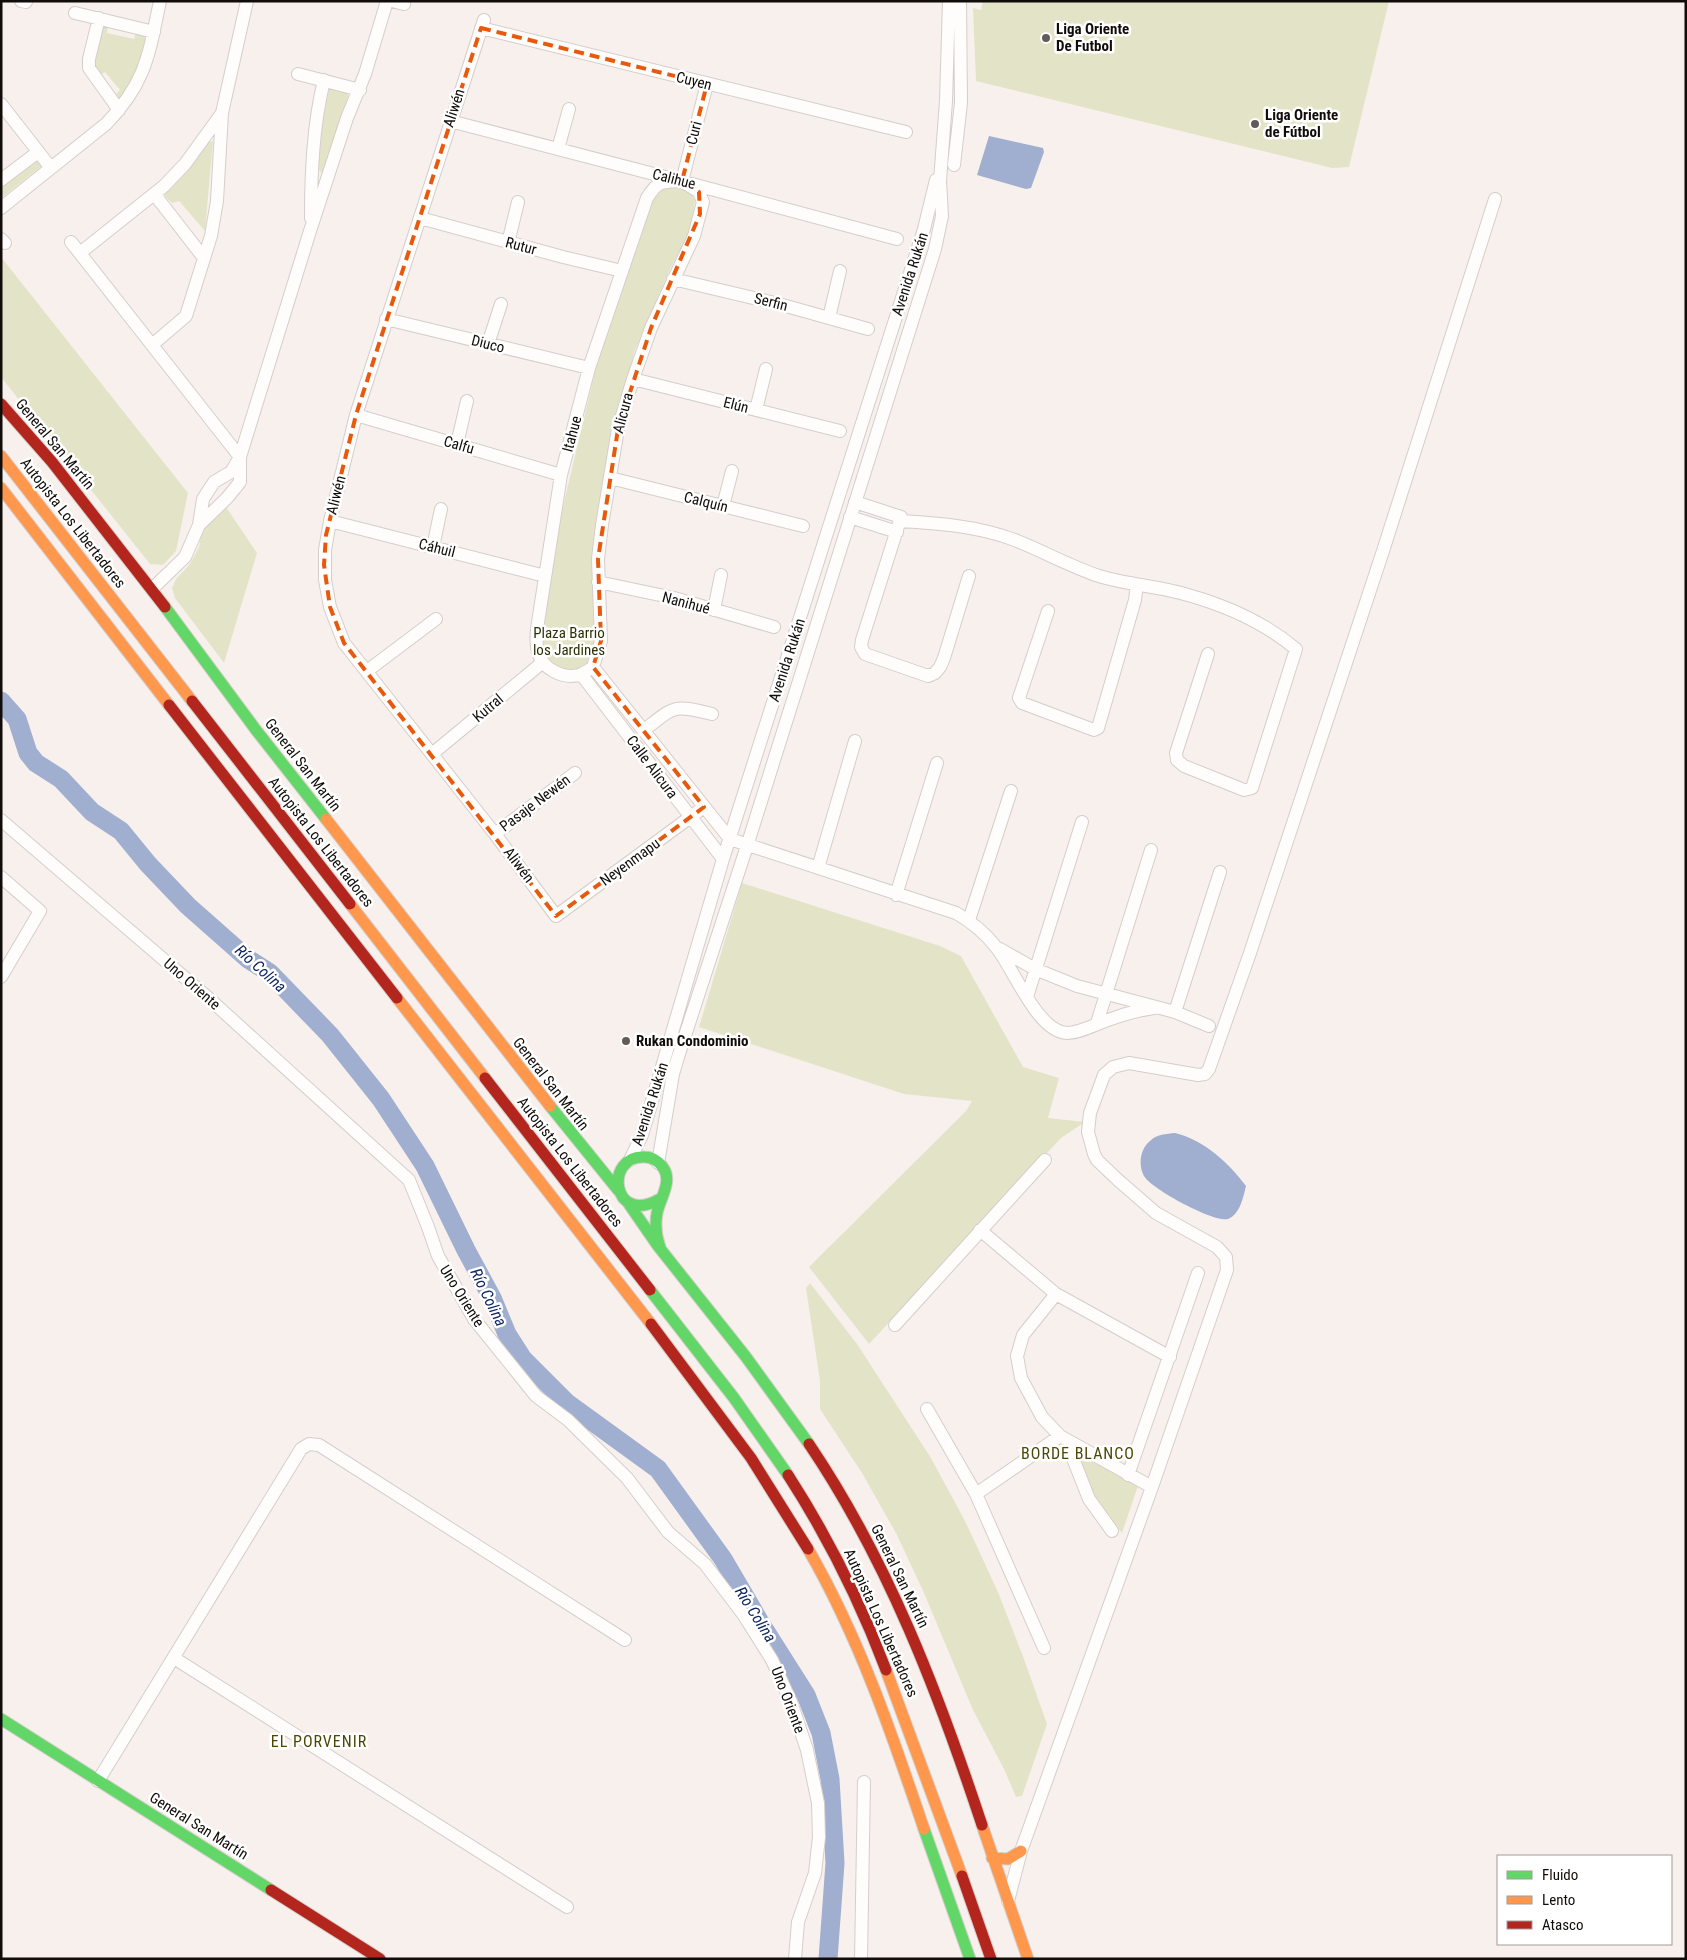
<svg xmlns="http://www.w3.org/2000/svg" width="1687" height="1960" viewBox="0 0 1687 1960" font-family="'Roboto Condensed',sans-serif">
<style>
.green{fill:#e3e4c7}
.water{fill:#a0aecf}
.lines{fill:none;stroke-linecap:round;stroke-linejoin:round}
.river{stroke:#a0aecf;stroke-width:19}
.street-casing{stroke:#d4cecb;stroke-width:14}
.fast-casing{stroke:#d4cecb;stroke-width:13}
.slow-casing{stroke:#d4cecb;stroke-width:13}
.jam-casing{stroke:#d4cecb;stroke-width:13}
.street{stroke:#fefdfc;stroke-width:12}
.fast{stroke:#63d668;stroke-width:11}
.slow{stroke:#ff974d;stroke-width:11}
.jam{stroke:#b3261e;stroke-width:11}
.marked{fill:none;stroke:#e8590c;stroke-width:4;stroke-dasharray:10 6;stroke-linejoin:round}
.poi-dot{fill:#615c58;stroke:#fff;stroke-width:2}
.labels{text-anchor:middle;stroke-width:5;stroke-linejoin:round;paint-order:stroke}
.poi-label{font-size:15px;font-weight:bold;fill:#100c09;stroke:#fff;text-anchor:start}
.street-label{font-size:15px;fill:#100c09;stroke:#fff}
.park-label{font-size:15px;fill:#2c3104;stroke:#fff}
.water-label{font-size:16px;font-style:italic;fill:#0f2660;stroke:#fff}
.neighbourhood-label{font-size:16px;letter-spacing:1px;fill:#4b4807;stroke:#fff}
</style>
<rect width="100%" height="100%" fill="#f8f0ec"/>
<!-- green -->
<path class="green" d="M983 1H1389L1349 167 1332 168 976 81 973 8 981 10Z
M103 26H108L107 33 134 39 136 32 147 37 140 69 120 99 115 95 120 90 105 72 99 76 93 64Z
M331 87 347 92 348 96 323 175 319 170 320 132 329 90Z
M213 141 205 231 179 201 172 203 165 196V192L204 144Z
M37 157 43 165 1 198V185Z
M660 186 687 187 695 201 690 232 671 267 635 350 612 433 596 645 588 662 576 670 563 672 548 663 541 651 550 573 564 502 612 301 635 234Z
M1 257 188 493 176 551 163 565 150 564 1 377Z
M226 507 257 553 224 663 175 598 172 588 176 579 190 564 199 547 202 529Z
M742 883 940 946 961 956 1023 1067 1059 1078 1048 1118 1085 1122 1061 1138 869 1344 809 1267 966 1111 972 1101 904 1094 699 1027Z
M810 1283 857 1344 931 1458 966 1523 998 1592 1024 1659 1047 1724 1022 1796 1016 1797 1004 1769 973 1710 924 1593 897 1535 862 1473 820 1409V1381L806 1288Z
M1080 1452 1138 1486 1122 1533 1093 1497 1078 1457Z"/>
<!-- water -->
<path class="water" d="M989 136 1043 148 1044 152 1031 188 1026 189 977 175Z
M1175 1133C1204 1140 1229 1163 1246 1186 1243 1198 1240 1214 1228 1219 1214 1223 1150 1188 1144 1176 1138 1165 1140 1149 1150 1141 1156 1134 1167 1134 1175 1133Z"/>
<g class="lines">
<!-- river -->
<path class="river" d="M1 701 17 719 28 753 36 763 61 779 92 812 121 831 148 864 188 906 248 959 270 973 330 1035 381 1099 425 1166 466 1250 492 1298 507 1334 523 1359 567 1403 658 1469 723 1559 761 1624 806 1695 821 1733 830 1779 835 1863 828 1959"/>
<!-- street casing -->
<g class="street-casing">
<path id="street" d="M21 1 26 2
M392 1 404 4
M75 13 154 32
M99 18 89 59V68L119 110
M484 20 356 415 330 521 325 550V580L330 607 344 643 495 834 556 916 704 807
M481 28 906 132
M298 74 360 90
M1 104 51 168
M450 121 673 179
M558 149 569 109
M954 165 961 103 960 1
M1 180 38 152
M682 181 707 84
M692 184 897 239
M155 195 204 258
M1 208 106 124C146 83 149 54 160 1
M311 218C311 172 313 126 324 80
M420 218 563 257 622 271
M1 239 5 243
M71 242 240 457V482L227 498 199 525
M508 243 518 202
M80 253 164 186 185 164 222 113
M673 279 779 304 868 329
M829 318 840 271
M386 319 589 368
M488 344 501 304
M152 345 186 316 211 236 217 201 222 113 247 1
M633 379 840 431
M756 410 766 369
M356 415 561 475
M457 444 467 401
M610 478 803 526
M855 502 901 517 862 640 861 647 865 654 928 676 935 673 940 667 944 658 969 576
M723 506 732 471
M850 517 897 532
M330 521 545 576
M900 521C937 523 976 526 1012 539 1041 550 1069 566 1099 576 1128 585 1159 586 1188 595 1227 606 1265 623 1296 649L1252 788 1244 790 1184 766 1177 760 1176 753 1208 654
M433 547 441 509
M598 582 674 598 774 627
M152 589 185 557 199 525 203 499 214 482 231 472 240 457 310 231 347 118 365 74 387 1
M714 610 721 575
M1048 611 1019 698 1022 703 1094 730 1098 728 1135 600 1137 585
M593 667 730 839 956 913C972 922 985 933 996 947 1013 967 1037 1032 1067 1033 1082 1033 1099 1022 1114 1018 1127 1013 1141 1010 1154 1008
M593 667C589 670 584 673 579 675 563 679 542 669 538 652 535 640 537 628 539 616L561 475 589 368 647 198C658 180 662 182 682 181
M593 667 601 641 598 559 602 525 618 429 633 379 651 328 694 236 703 202 699 192 682 181
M367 671 436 619
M581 674 723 859
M643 731C675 706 672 704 712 714
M432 754 543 662
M1 820 205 995 409 1180 428 1227 438 1256 474 1319 536 1396 568 1420 627 1478 668 1532 705 1564 743 1614 772 1660 791 1702 807 1750 818 1803 819 1837 815 1873 798 1922 795 1959
M495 834 575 773
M818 868 855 741
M1 877 40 911 1 977
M896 895 937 763
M969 920 1011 791
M1000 949 1035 969 1077 986 1175 1012 1209 1026
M1027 997 1082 822
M1175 1012 1220 872
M1097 1023 1151 850
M630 1160 642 1135 723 859 924 229 936 180
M658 1163 673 1074 678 1057 747 846 935 249 942 216 940 181 946 101 949 1
M980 1230 1056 1294 1170 1357
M1056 1294 1023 1335 1017 1356 1021 1378 1042 1417 1060 1436 1152 1487
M895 1325 1045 1160
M927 1409 976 1494 1044 1648
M1076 1446 1072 1456 1089 1499 1112 1531
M1128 1475 1198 1273
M976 1494 1060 1436
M174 1658 567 1907
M98 1781 301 1449 309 1444 319 1445 625 1640
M1008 1901 1021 1851 1152 1487 1227 1270 1226 1257 1217 1247 1156 1213 1118 1180 1097 1160 1094 1154 1088 1132 1090 1113 1104 1075 1113 1067 1129 1063 1198 1075 1205 1074 1209 1069 1250 953 1383 551 1495 199
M861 1959 864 1782"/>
</g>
<!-- fast casing -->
<g class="fast-casing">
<path id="fast" d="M165 607 256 730 326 819
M550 1106 618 1190
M660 1199C611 1227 604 1154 645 1157 652 1157 660 1162 664 1169 672 1182 660 1199 657 1213 655 1224 656 1236 660 1247
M629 1204 658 1246 746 1357 809 1444
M650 1290 734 1398 788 1475
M1 1719 271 1890
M924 1829 970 1959"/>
</g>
<!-- slow casing -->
<g class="slow-casing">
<path id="slow" d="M1 456 192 701
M1 488 169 705
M326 819 550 1106
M350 904 485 1078
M397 998 651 1324
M808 1549C859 1637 892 1734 924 1829
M886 1670 962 1876
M982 1825 1028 1959
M992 1858 1008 1859 1021 1851"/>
</g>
<!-- jam casing -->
<g class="jam-casing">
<path id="jam" d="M1 404 52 462 165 607
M192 701 350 904
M169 705 397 998
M485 1078 650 1290
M651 1324 751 1458 808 1549
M809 1444C888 1561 938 1692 982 1825
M788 1475C828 1537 860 1601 886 1670
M962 1876 991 1959
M271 1890 380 1959"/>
</g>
<!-- street -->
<use href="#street" class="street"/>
<!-- fast -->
<use href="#fast" class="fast"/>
<!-- slow -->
<use href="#slow" class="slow"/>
<!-- jam -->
<use href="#jam" class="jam"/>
</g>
<!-- marked area -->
<path class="marked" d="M481 28 707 84 682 181 699 192 700 214 651 328 618 429 598 559 601 641 593 667 704 807 556 916 344 643 330 607 324 565 326 535 356 415Z"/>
<!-- markers -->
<g class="poi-dot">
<circle cx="1046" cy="38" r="5"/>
<circle cx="1255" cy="124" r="5"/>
<circle cx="626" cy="1041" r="5"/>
</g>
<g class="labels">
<!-- poi labels -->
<g class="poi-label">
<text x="1056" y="34">Liga Oriente<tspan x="1056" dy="17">De Futbol</tspan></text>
<text x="1265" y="120">Liga Oriente<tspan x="1265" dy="17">de Fútbol</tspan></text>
<text x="636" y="1046">Rukan Condominio</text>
</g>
<!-- street labels -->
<g class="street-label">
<text transform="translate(694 81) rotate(14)" y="5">Cuyen</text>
<text transform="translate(454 108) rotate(-72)" y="5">Aliwén</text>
<text transform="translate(694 133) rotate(-76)" y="5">Curi</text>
<text transform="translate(674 179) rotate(14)" y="5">Calihue</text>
<text transform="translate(521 246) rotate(15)" y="5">Rutur</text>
<text transform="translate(910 274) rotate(-72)" y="5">Avenida Rukán</text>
<text transform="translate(771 302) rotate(14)" y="5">Serfin</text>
<text transform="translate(488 344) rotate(14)" y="5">Diuco</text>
<text transform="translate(736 405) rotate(14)" y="5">Elún</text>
<text transform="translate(623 413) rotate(-75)" y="5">Alicura</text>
<text transform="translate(572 434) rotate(-75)" y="5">Itahue</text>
<text transform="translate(55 444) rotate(50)" y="5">General San Martín</text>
<text transform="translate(459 445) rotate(16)" y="5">Calfu</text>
<text transform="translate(336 495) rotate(-76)" y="5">Aliwén</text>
<text transform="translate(706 502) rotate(14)" y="5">Calquín</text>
<text transform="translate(73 523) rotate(52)" y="5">Autopista Los Libertadores</text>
<text transform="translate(437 548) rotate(14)" y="5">Cáhuil</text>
<text transform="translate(686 603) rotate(15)" y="5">Nanihué</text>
<text transform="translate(787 660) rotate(-72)" y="5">Avenida Rukán</text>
<text transform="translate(488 708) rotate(-40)" y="5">Kutral</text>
<text transform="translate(303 765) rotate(52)" y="5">General San Martín</text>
<text transform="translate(652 767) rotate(53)" y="5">Calle Alicura</text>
<text transform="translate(535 803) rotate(-37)" y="5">Pasaje Newén</text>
<text transform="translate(321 842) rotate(52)" y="5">Autopista Los Libertadores</text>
<text transform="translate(630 862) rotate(-36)" y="5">Neyenmapu</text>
<text transform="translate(519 865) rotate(53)" y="5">Aliwén</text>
<text transform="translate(192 984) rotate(41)" y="5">Uno Oriente</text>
<text transform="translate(551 1084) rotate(52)" y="5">General San Martín</text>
<text transform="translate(650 1104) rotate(-72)" y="5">Avenida Rukán</text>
<text transform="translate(570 1162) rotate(52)" y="5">Autopista Los Libertadores</text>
<text transform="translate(462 1296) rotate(58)" y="5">Uno Oriente</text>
<text transform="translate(900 1576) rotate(64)" y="5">General San Martín</text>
<text transform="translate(881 1623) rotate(66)" y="5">Autopista Los Libertadores</text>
<text transform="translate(788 1700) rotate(69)" y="5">Uno Oriente</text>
<text transform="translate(199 1826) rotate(32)" y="5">General San Martín</text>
</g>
<!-- park labels -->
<g class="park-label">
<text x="569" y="638">Plaza Barrio<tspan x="569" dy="17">los Jardines</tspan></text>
</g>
<!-- water labels -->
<g class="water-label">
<text transform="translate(261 968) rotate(42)" y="6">Río Colina</text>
<text transform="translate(489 1297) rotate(64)" y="6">Río Colina</text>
<text transform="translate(756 1614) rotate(58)" y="6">Río Colina</text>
</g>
<!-- neighbourhood labels -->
<g class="neighbourhood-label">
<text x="1078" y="1459">BORDE BLANCO</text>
<text x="319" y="1747">EL PORVENIR</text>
</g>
</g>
<!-- border -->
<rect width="1687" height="1960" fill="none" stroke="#100c09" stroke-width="5"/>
<!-- legend -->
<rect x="1497" y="1855" width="175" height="90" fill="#ffffff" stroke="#9f9e9d"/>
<rect x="1507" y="1871" width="25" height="8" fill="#63d668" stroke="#9f9e9d"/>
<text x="1542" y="1880" font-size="15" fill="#100c09">Fluido</text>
<rect x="1507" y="1896" width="25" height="8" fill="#ff974d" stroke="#9f9e9d"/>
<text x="1542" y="1905" font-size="15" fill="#100c09">Lento</text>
<rect x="1507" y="1921" width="25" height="8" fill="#b3261e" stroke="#9f9e9d"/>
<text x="1542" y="1930" font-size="15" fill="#100c09">Atasco</text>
</svg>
